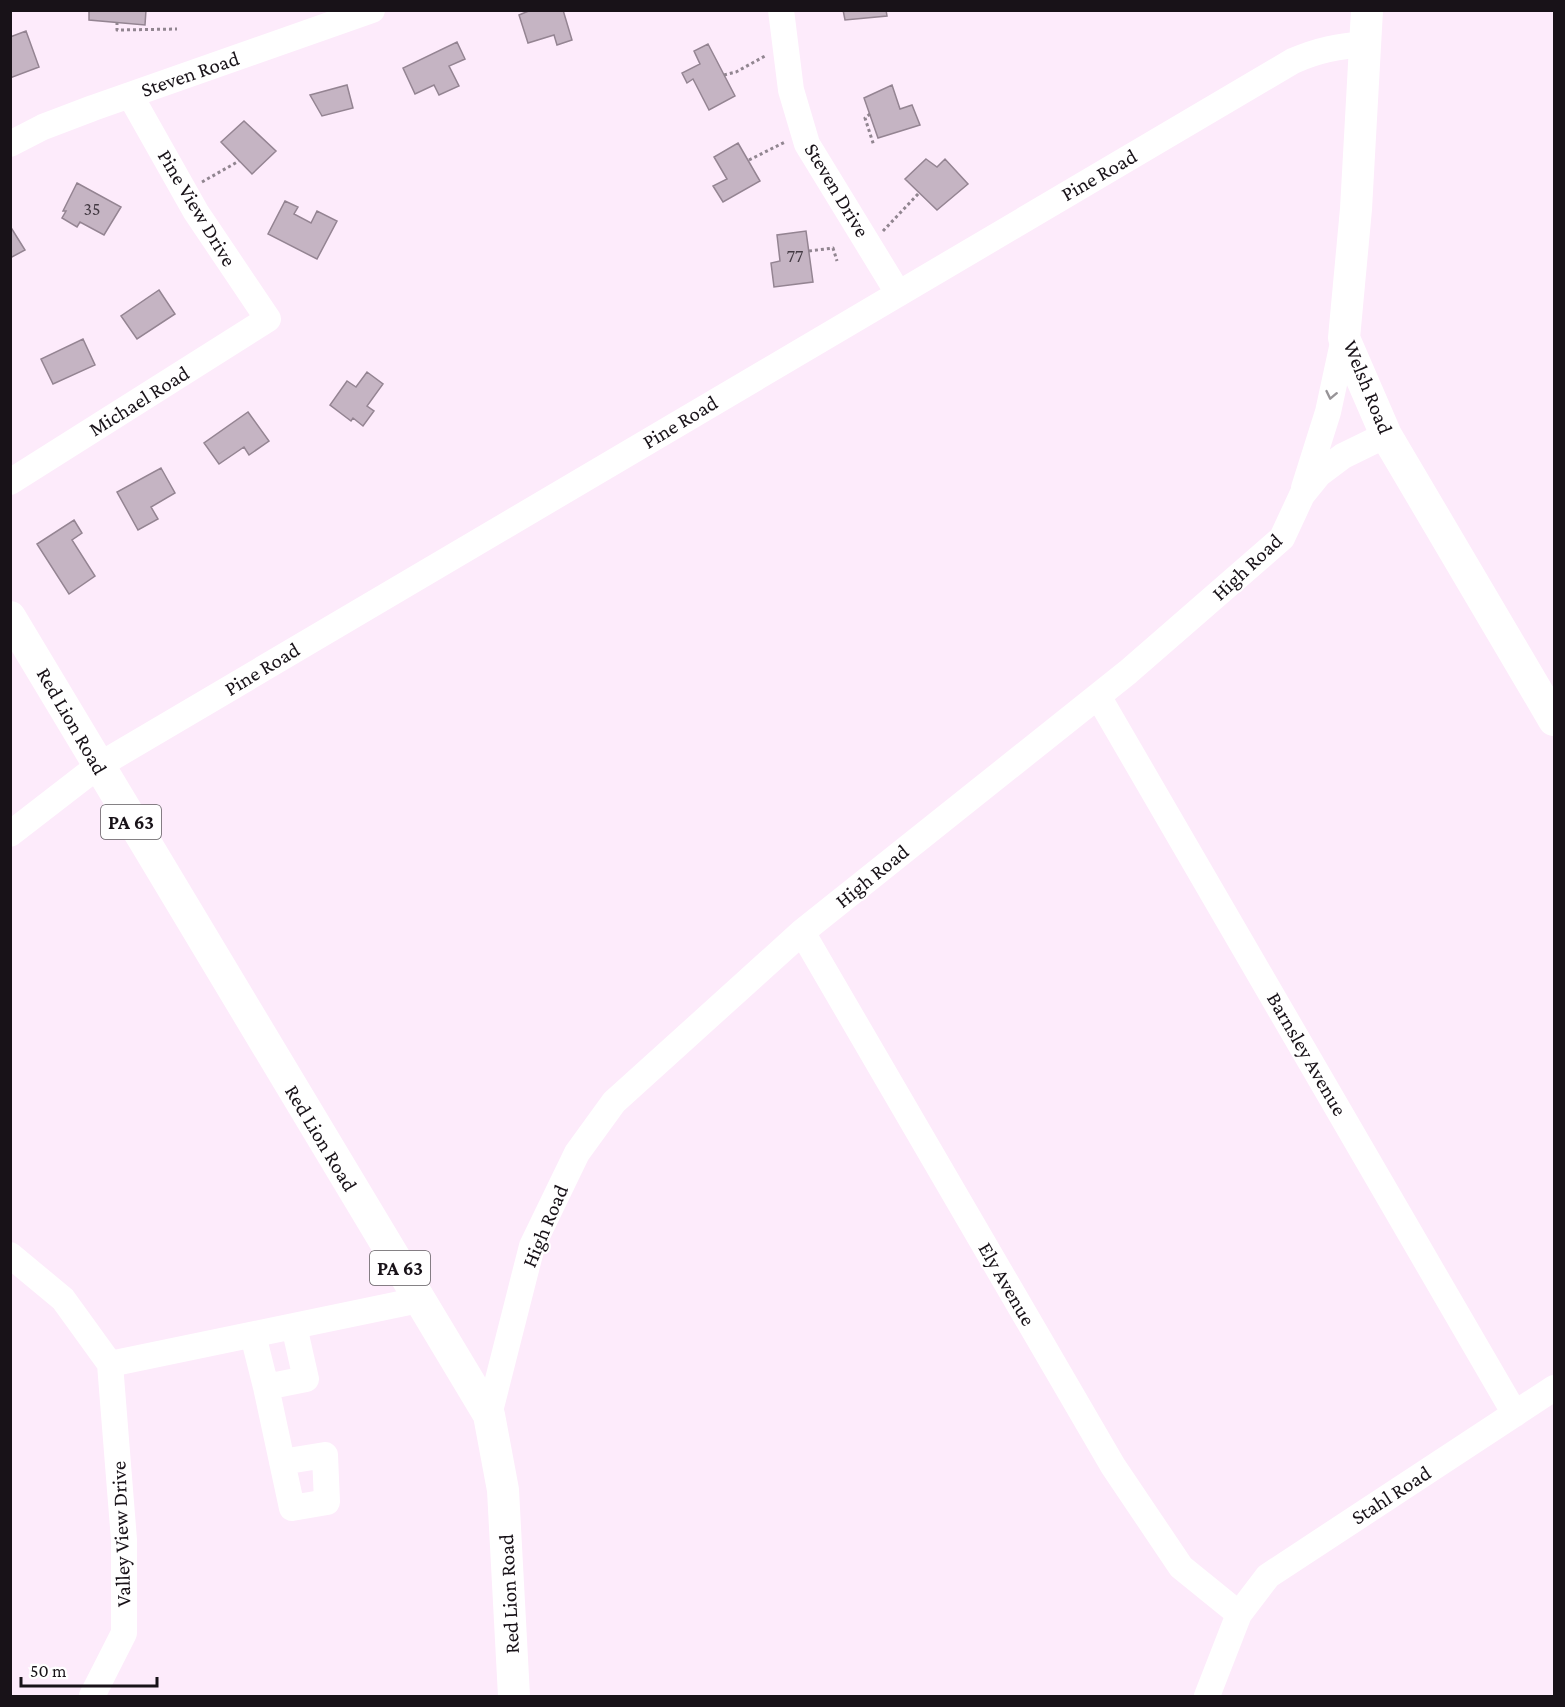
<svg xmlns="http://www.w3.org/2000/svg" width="1565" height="1707" viewBox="0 0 1565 1707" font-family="'Crimson Pro',serif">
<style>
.building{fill:#c5b4c3;stroke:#948492;stroke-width:1.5}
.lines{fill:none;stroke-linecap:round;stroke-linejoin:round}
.path{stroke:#918590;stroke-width:3;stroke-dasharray:3 3;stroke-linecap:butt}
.minor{stroke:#fff;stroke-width:26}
.major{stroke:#fff;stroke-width:32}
.oneway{stroke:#979497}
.labels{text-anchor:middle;stroke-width:4.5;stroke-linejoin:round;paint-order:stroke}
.number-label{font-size:18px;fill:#433a43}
.shield{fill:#fff;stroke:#5d595d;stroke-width:1.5}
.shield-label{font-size:20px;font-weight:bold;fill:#181218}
.street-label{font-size:21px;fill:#181218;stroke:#fff}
</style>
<rect width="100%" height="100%" fill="#fdebfb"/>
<!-- building -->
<path class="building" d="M89 10H146L145 25 89 20Z
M531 10H563L572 40 557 45 554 35 528 43 519 15Z
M843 10H886L887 16 845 20Z
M26 31 39 67 10 78V37Z
M457 42 465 59 449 66 459 86 439 95 434 85 415 94 403 68Z
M708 44 735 96 709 110 693 79 687 83 682 73 700 64 694 51Z
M347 85 353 108 322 116 310 95Z
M892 85 900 109 912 105 920 125 878 138 864 98Z
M244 121 276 151 252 174 221 142Z
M738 143 760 181 723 202 713 186 727 179 714 157Z
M926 159 937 167 945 159 968 184 937 210 905 179Z
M77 183 121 207 104 235 80 222 77 227 62 218 66 211H63Z
M285 201 298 207 294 214 311 223 317 211 337 221 317 259 268 234Z
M10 226 25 250 10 258Z
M806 231 813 282 774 287 771 263 780 261 777 235Z
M159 290 175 314 137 339 121 316Z
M83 339 95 365 53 384 41 359Z
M367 372 383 384 367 406 374 411 363 426 353 418 351 421 330 405 347 381 356 387Z
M248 412 269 441 249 455 244 447 219 464 204 443Z
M161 468 175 493 151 507 158 519 138 530 117 492Z
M74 520 82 533 72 540 95 576 69 594 37 544Z"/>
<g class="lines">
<!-- path -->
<path class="path" d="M117 22V30L177 29
M724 75 736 72 765 56
M870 114 865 118 874 146
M749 160 785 142
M202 182 239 161
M883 231 919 193
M809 251 833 248 837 261"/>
<!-- minor -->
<path class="minor" d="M781 10 791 90 807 144 898 293
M10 144 43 127 93 108 372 10
M10 482 268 319 196 212 130 95
M1304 488 1328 412 1344 338
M1098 696 1515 1414
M10 834 98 766 1293 61C1318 50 1339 46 1366 44
M802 932 1113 1466 1181 1567 1239 1614
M10 1255 63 1299 110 1364 419 1300
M253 1335 266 1387 306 1379 294 1326
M266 1387 292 1508 327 1502 325 1455 282 1462
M489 1415 532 1246 577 1153 614 1102 802 932 1128 672 1282 538 1302 495 1319 474 1343 456 1386 435
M92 1696 124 1633V1540L110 1364
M1207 1696 1239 1614 1268 1576 1554 1388"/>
<!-- major -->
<path class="major" d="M1367 10 1356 209 1344 338 1386 435 1554 720
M10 617 489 1415 503 1490 514 1696"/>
</g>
<!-- one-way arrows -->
<defs><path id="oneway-chevron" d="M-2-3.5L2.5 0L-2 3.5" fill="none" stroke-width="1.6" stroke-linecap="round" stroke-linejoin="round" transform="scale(1.5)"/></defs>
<use class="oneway" href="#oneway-chevron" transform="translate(1331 395) rotate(102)"/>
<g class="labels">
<!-- number labels -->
<g class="number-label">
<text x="92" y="215">35</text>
<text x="795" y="262">77</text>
</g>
<!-- shield labels -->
<g class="shield">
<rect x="101" y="805" width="60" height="34" rx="4.5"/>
<rect x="370" y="1251" width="60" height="34" rx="4.5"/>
</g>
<g class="shield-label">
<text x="131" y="829">PA 63</text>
<text x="400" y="1275">PA 63</text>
</g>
<!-- street labels -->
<g class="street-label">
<text transform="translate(190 74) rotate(-19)" y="7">Steven Road</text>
<text transform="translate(1099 175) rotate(-30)" y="7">Pine Road</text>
<text transform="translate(837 190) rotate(59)" y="7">Steven Drive</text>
<text transform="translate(197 208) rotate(59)" y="7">Pine View Drive</text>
<text transform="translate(1368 387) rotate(68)" y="7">Welsh Road</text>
<text transform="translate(139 401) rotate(-32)" y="7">Michael Road</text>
<text transform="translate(680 422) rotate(-31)" y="7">Pine Road</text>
<text transform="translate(1247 567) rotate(-43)" y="7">High Road</text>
<text transform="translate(262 669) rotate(-31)" y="7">Pine Road</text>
<text transform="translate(72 721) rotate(60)" y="7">Red Lion Road</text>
<text transform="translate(872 876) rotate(-39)" y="7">High Road</text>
<text transform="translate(1307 1054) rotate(60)" y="7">Barnsley Avenue</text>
<text transform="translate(321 1138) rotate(59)" y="7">Red Lion Road</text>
<text transform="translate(545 1226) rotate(-67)" y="7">High Road</text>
<text transform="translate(1007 1284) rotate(60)" y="7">Ely Avenue</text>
<text transform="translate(1391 1495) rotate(-33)" y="7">Stahl Road</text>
<text transform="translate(121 1534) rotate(-92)" y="7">Valley View Drive</text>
<text transform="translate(509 1594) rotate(-93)" y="7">Red Lion Road</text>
</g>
</g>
<!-- border -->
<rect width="1565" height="1707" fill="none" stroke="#181218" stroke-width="24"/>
<!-- scale -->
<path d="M21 1677v9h136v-9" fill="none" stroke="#181218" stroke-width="3"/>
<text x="30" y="1677" font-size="18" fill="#181218" stroke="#ffffff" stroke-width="4.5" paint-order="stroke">50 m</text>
</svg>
